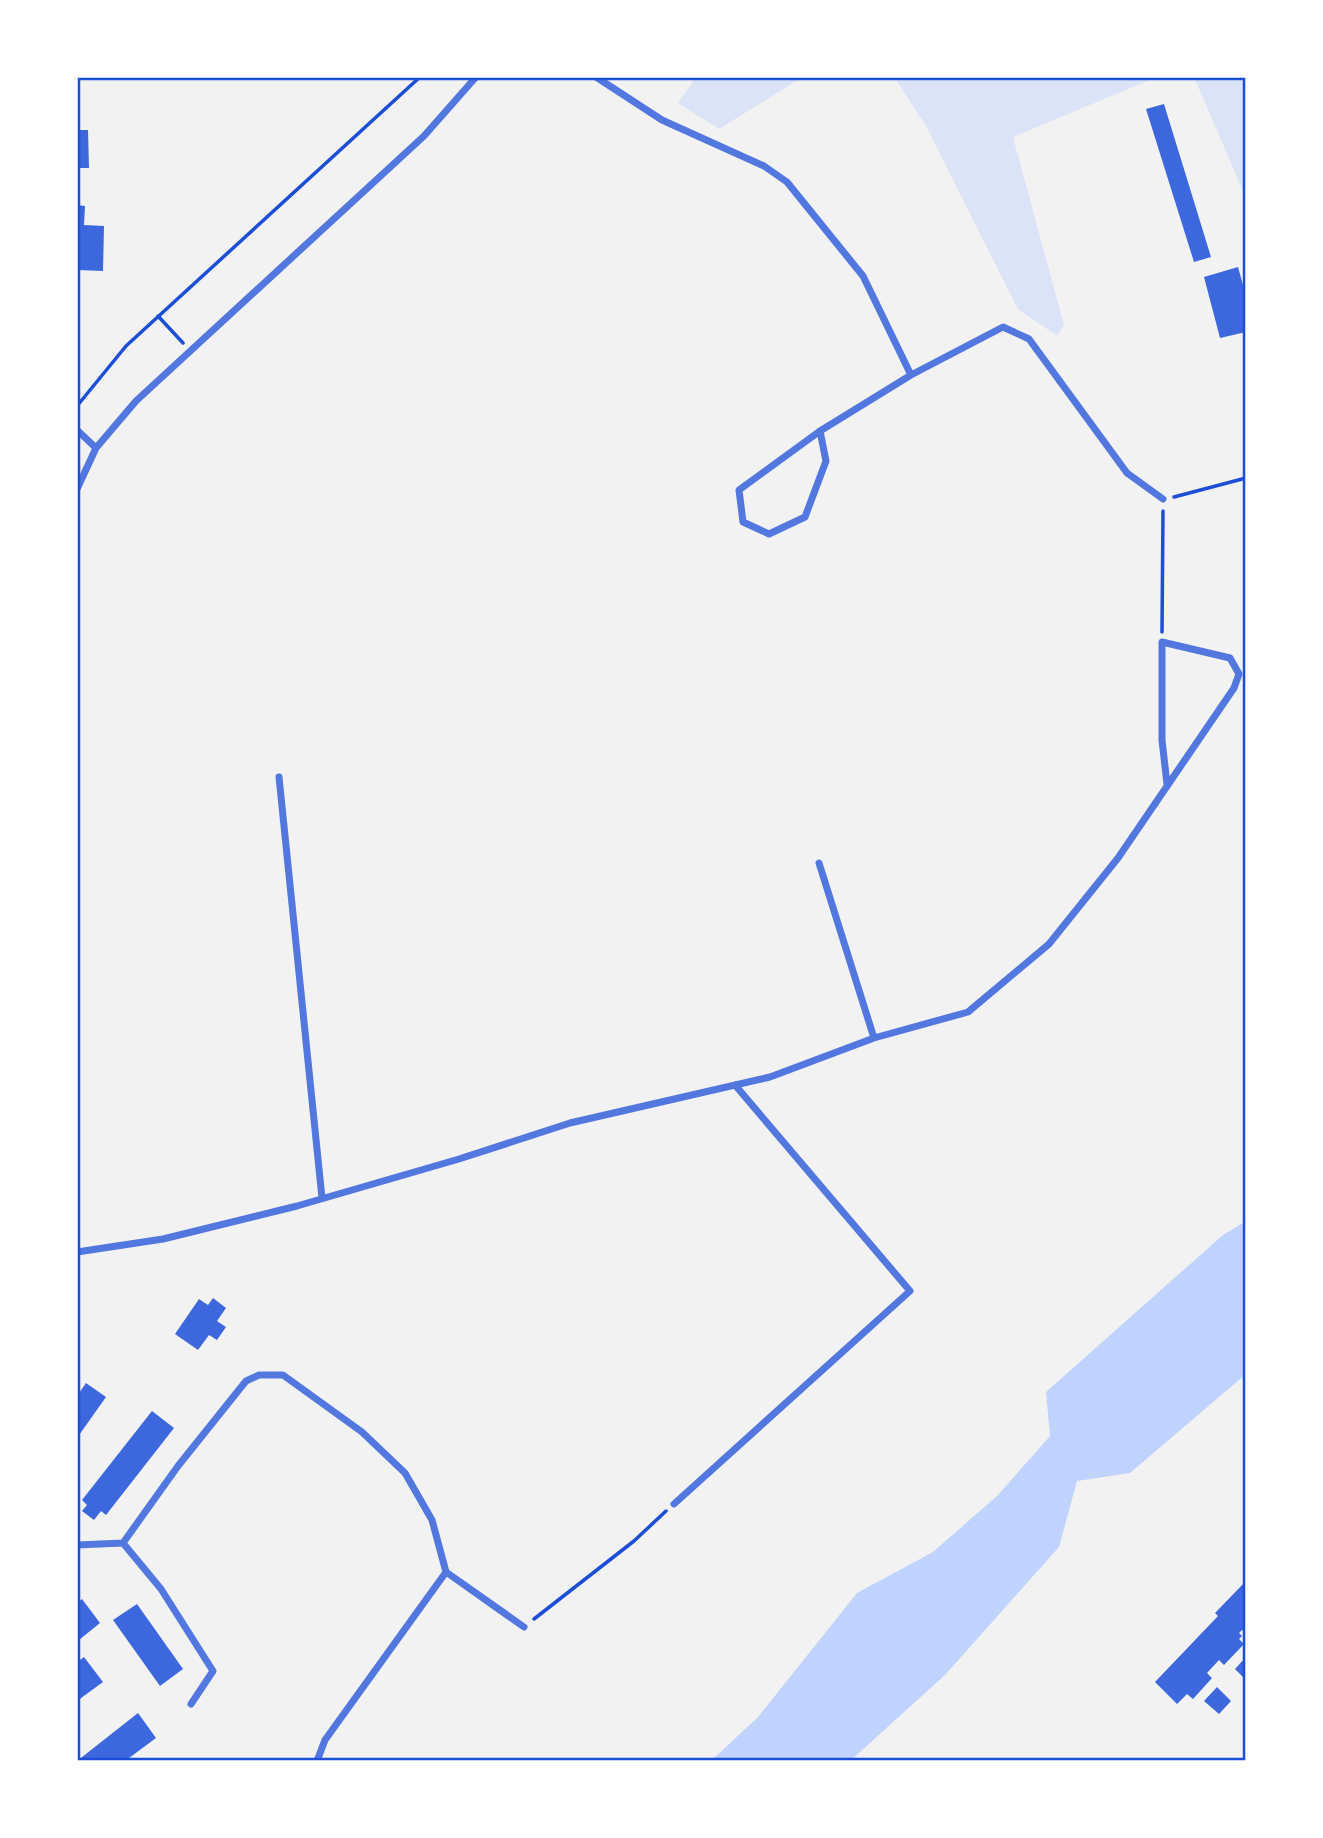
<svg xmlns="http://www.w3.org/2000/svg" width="1323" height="1838" viewBox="0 0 1323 1838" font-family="Helvetica,sans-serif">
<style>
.green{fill:#dbe4f7}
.water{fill:#bfd3fe}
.building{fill:#3d67dc}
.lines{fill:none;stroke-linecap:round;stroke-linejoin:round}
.path{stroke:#1d4ed8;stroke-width:3.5}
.minor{stroke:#5277de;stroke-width:7}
.neatline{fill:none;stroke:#1d4ed8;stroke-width:2.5}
</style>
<rect width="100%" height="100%" fill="#f2f2f2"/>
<!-- green -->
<path class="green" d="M696 77H803L719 129 678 103Z
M894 77H1157L1013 137 1064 325 1057 336 1018 309 926 126Z
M1194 77H1246V198Z"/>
<!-- water -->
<path class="water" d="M1246 1221V1374L1130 1473 1077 1481 1059 1547 945 1675 850 1761H711L758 1717 857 1593 933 1552 998 1495 1050 1436 1046 1392 1223 1235Z"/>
<!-- building -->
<path class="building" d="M1164 104 1211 257 1194 262 1146 109Z
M77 130H88L89 168H77Z
M77 205 85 206 84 225 104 226 103 271 77 270Z
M1238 267 1246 296V332L1220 338 1204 277Z
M213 1298 226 1308 217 1321 226 1327 217 1340 209 1335 198 1350 175 1334 199 1299 208 1305Z
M86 1383 106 1397 77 1438V1396Z
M152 1411 174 1428 106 1515 101 1511 94 1520 82 1511 87 1505 82 1500Z
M1246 1581V1634L1242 1630 1239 1633 1242 1636 1239 1639 1244 1644 1224 1665 1219 1660 1207 1673 1212 1678 1193 1699 1187 1694 1177 1704 1155 1682 1218 1616 1215 1613Z
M82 1599 100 1623 79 1640 77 1637V1603Z
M137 1604 183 1669 160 1686 113 1620Z
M84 1657 103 1682 77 1701V1662Z
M1246 1657V1680L1235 1669Z
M1217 1687 1231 1701 1219 1714 1204 1701Z
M138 1713 156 1738 125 1761H77Z"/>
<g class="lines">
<!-- path -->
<path class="path" d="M158 316 183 343
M77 406 126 346 420 77
M1174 497 1246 478
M1162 632 1163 511
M534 1619 634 1541 666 1511"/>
<!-- minor -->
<path class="minor" d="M596 77 662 120 764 166 787 182 863 276 911 375
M77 430 96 448
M820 431 826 461 805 517 769 534 743 522 739 490 820 431 911 375 1003 327 1029 339 1127 473 1163 499
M77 489 96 448 136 401 424 136 476 77
M279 777 322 1198
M819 863 874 1038
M77 1252 163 1239 297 1206 459 1159 570 1123 770 1077 874 1038 968 1012 1049 944 1118 858 1234 688 1239 674 1230 658 1162 642V740L1167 784
M674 1504 910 1291 735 1085
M123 1543 178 1466 246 1381 259 1375H283L362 1432 405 1473 432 1520 446 1572 325 1740 317 1761
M77 1545 123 1543 161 1589 213 1671 191 1704
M446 1572 524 1627"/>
</g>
<!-- border -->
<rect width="1323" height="1838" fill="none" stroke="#ffffff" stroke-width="158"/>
<rect x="79" y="79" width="1165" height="1680" class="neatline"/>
</svg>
